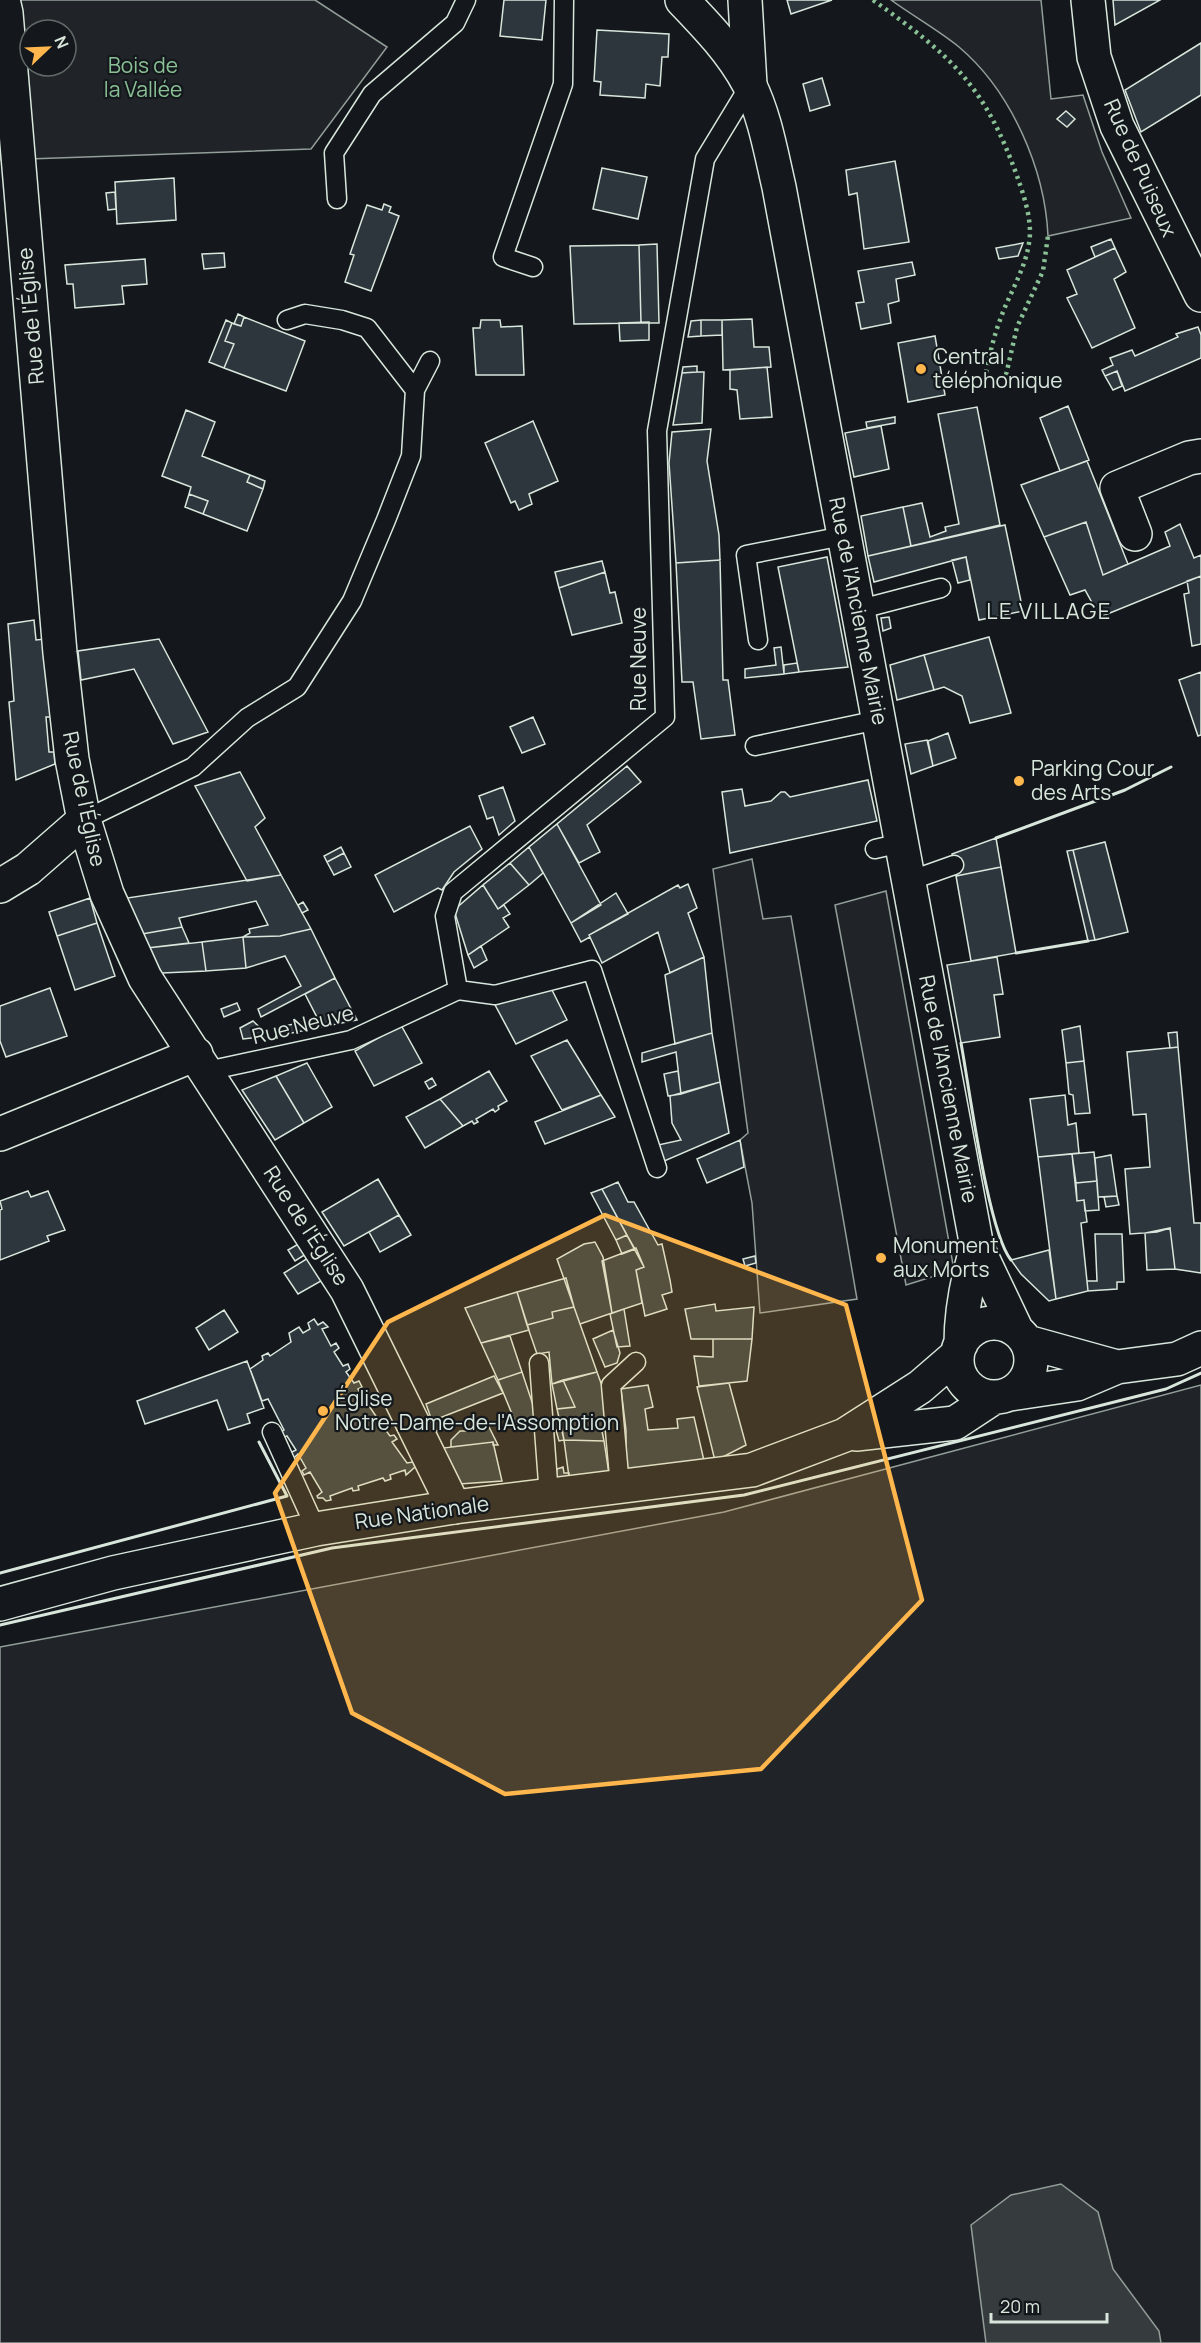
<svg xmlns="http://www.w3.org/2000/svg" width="1201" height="2343" viewBox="0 0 1201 2343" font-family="Manrope,sans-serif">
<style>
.green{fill:#202428;stroke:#939e99;stroke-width:1.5;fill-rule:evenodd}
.water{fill:#363b3e;stroke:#939e99;stroke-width:1.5}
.building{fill:#2c363c;stroke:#d8e6dc;stroke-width:1.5}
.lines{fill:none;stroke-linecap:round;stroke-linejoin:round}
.service-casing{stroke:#d8e6dc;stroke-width:21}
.minor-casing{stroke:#d8e6dc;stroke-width:36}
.tertiary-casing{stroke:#d8e6dc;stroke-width:36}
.service{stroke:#14181c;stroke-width:18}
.minor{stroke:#14181c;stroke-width:33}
.tertiary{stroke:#14181c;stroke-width:33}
.hedge{stroke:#8ac095;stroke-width:4.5;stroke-dasharray:3 4.5;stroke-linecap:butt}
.wall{stroke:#d8e6dc;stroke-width:3}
.marked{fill:#ffb74d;fill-opacity:0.2;stroke:#ffb74d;stroke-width:4.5;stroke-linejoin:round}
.poi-dot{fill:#ffb74d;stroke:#14181c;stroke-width:2}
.labels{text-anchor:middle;stroke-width:4.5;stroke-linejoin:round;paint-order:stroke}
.park-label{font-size:21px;fill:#8ac095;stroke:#14181c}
.street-label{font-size:21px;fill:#d8e6dc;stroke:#14181c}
.poi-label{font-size:21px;fill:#d8e6dc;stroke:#14181c;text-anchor:start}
.neighbourhood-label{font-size:22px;letter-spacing:1.5px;fill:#d8e6dc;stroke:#14181c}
</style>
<rect width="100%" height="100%" fill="#14181c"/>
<!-- green -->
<path class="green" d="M0 0H315L387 47 311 149 0 160ZM30 30H66V66H30Z
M891 0H1041L1051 99 1083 95 1102 152 1131 218 1048 236C1045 169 1011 91 959 47 938 30 913 16 891 0Z
M752 859 763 919 791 916 857 1299 760 1313 752 1203 740 1140 748 1133 713 869Z
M886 891 954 1270 906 1285 835 905Z
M1201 1385V2343H0V1647L724 1512Z"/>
<!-- water -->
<path class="water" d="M1061 2184 1098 2212 1113 2269 1159 2331 1161 2343H986L971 2225 1011 2195Z"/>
<!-- building -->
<path class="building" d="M504 0H546L542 40 500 36Z
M787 0H832L791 14Z
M1113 0H1160L1115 25Z
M597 30 669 34 668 57H662L660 86 646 84 645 98 600 95 601 82 594 81Z
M1201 43V95L1141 132 1125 90Z
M822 78 830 105 810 111 803 84Z
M1066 111 1075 119 1067 127 1057 119Z
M895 161 909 242 864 249 857 193 849 195 846 170Z
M602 168 647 177 638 219 593 209Z
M174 178 176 220 117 224 115 182Z
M115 192 116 209 108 210 106 193Z
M384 204 391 207 389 212 399 216 371 291 345 282 354 255 350 254 367 205 382 210Z
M1111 239 1115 248 1095 257 1091 247Z
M1023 243 1018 256 999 259 996 248Z
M657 244 659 323H641L639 245Z
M639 245 641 323 574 324 570 246Z
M1115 248 1126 272 1114 279 1135 328 1092 348 1067 298 1077 294 1067 270Z
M224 253 225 267 204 269 202 254Z
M145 259 147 284 122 286 124 304 75 308 73 284H67L65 265Z
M912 262 915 275 896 279 899 301 888 304 891 323 861 329 856 303 864 302 858 271Z
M238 314 244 317 241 326 234 324Z
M244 317 305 341 286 391 224 368 234 344 225 341 232 323 241 326Z
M752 319 754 347H769L771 367 723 370 722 320Z
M226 320 232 323 225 341 234 344 224 368 209 362Z
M481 320H500L501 327 522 326 524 375H476L473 328H480Z
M701 320V336L688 337 691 321Z
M701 320H722V335L701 336Z
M649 322V340L620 341 619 323Z
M1198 327 1201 335V358L1125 391 1117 371 1105 376 1102 370 1113 365 1110 358 1132 350 1135 356 1178 337 1176 334Z
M935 336 945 395 908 402 898 343Z
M697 366V372L682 373 683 367Z
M767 367 772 417 740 419 737 390 730 389V370Z
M1117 371 1122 386 1113 390 1105 376Z
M697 372H704L702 423 673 425 682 373Z
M1068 406 1089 460 1060 471 1040 418Z
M977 407 1000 525 911 546 903 507 922 503 930 537 946 531 945 527 959 524 938 414Z
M186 410 215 422 202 456 250 475 247 482 263 489 247 531 203 514 208 501 189 494 191 487 162 476Z
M895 417V423L867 428 866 422Z
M533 421 558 481 529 494 532 504 519 510 515 501 511 503 485 443Z
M881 426 889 469 854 477 845 433Z
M711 429 707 461 719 535 720 560 676 563 669 463 672 432Z
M1087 461 1128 564 1103 575 1086 522 1044 537 1021 485Z
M250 475 265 481 263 489 247 482Z
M189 494 208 501 203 514 185 507Z
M903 507 911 546 868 556 861 516Z
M1086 522 1103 575 1170 546 1165 532 1180 524 1194 558 1201 555V576L1100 617 1085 590 1070 595 1044 537Z
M1005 525 1023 611 979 620 966 557 874 582 868 556Z
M827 557 848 667 799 672 778 567Z
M966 557 970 580 958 583 952 560Z
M720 560 723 680H728L735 735 701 739 693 682H682L676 563Z
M602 561 605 572 559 588 555 572Z
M605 572 610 593 615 592 622 623 572 635 559 588Z
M1201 576V644L1192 646 1184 594 1189 593 1187 581Z
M889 617 891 628 883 631 881 618Z
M34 620 36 640 45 639 52 717H46L49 752H54L55 764 16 780 9 702 14 701 8 624Z
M989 637 1011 713 970 723 962 696 944 687 934 690 924 655Z
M159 639 208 732 173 744 134 669 81 680 78 651Z
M781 647 784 674 745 678V669L776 665 774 648Z
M924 655 934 690 897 700 890 665Z
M797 663 799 672 784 674V665Z
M1201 672V735L1198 736 1179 680Z
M533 717 545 744 522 753 510 727Z
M948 733 956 758 933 766 928 741Z
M927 740 933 766 911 774 905 744Z
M627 766 641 782 587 825 600 852 579 863 557 824Z
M240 772 265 818 255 827 281 875 247 881 195 786Z
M868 780 877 821 730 853 722 792 742 789 745 806 771 801 781 792H785L790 797Z
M503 787 515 821 499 835 493 817 487 819 479 796Z
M557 824 601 905 571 923 529 847Z
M470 826 482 849 454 872 442 890 438 888 394 912 375 875Z
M996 838 1001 867 956 876 952 854Z
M1105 842 1128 932 1095 940 1073 850Z
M341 847 344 853 327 862 324 856Z
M529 847 543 873 529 885 510 863Z
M1073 850 1095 940 1088 941 1067 851Z
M344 853 351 867 334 875 327 862Z
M510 863 529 885 498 909 483 885Z
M1001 867 1016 953 971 961 956 876Z
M281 875 311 929 280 936 243 937 250 933 249 929 268 925 256 901 179 918 182 927 142 934 127 898Z
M688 884 697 908 688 913 704 957 670 973 658 932 602 963 589 935 678 885 680 888Z
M483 885 498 909 504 905 510 914 503 918 509 927 468 955 454 910Z
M616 893 628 914 589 935 590 937 581 942 571 923Z
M90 898 97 923 57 936 49 912Z
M303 902 308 910 302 913 298 905Z
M97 923 115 976 75 990 57 936Z
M182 927 189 943 147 948 142 934Z
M311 929 335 978 261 1017 258 1009 301 986 285 956 246 968 243 937 280 936Z
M243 937 246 968 206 971 202 942Z
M202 942 206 971 162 973 147 948Z
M481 946 487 960 474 968 468 955Z
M704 957 712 1033 675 1044 665 975Z
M997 957 1003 994 994 995 1000 1037 961 1043 947 965Z
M335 978 357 1020 322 1027 305 994Z
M50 988 67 1036 6 1057 0 1041V1006Z
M551 988 567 1020 516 1044 494 1003Z
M237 1003 240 1010 224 1017 221 1009Z
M318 1019 322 1027 287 1034 284 1026Z
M253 1021 269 1036 243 1039 240 1028Z
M401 1025 422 1063 374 1086 355 1051Z
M1080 1026 1084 1061 1066 1063 1062 1030Z
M1177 1032 1178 1047 1170 1048 1168 1033Z
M712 1033 720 1082 681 1094 676 1052 642 1062V1053Z
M567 1040 601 1095 562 1110 531 1056Z
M1178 1047 1194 1223H1201V1273L1175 1269 1170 1228 1157 1232 1130 1234 1125 1169 1150 1167 1146 1114 1133 1115 1127 1052Z
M1084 1061 1090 1113 1075 1114 1073 1095 1069 1094 1066 1063Z
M307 1063 332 1107 304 1123 276 1076Z
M489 1071 507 1101 498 1106 499 1109 495 1112 493 1109 476 1119 478 1122 474 1124 472 1121 463 1126 440 1099Z
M678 1071 681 1094 668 1096 664 1074Z
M276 1076 304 1123 275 1140 242 1090Z
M432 1078 436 1085 429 1089 425 1082Z
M720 1082 729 1133 662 1162 658 1145 681 1140 672 1123 670 1096Z
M601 1095 615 1117 545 1144 535 1122Z
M1065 1095 1068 1125 1076 1123 1079 1153 1038 1157 1030 1099Z
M440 1099 463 1126 425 1148 406 1117Z
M740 1140 744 1167 707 1183 697 1159Z
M1094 1152 1097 1181 1076 1183 1072 1154Z
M1072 1154 1077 1201 1084 1200 1087 1222 1081 1223 1088 1291 1056 1299 1038 1157Z
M1111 1155 1117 1196 1098 1197 1095 1158Z
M378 1179 399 1215 344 1246 322 1212Z
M1097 1181 1099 1210 1085 1211 1084 1200 1077 1201 1076 1183Z
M618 1182 628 1202H634L658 1245 662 1244 670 1280 672 1292 662 1295 667 1309 645 1316 636 1270 644 1267 602 1189Z
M602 1189 627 1235 616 1240 591 1193Z
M28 1191 31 1197 48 1191 65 1230 47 1236 49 1241 0 1260V1210L2 1209 0 1201Z
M1117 1196 1119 1205 1106 1207 1104 1197Z
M399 1215 411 1235 380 1252 369 1232Z
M1170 1228 1175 1269 1147 1270 1145 1233Z
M1095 1234H1122L1124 1282H1117V1289L1088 1291 1087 1281H1097Z
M627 1235 635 1249 622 1254 616 1240Z
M595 1242 603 1257 612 1313 580 1324 557 1259 584 1244Z
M300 1243 306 1254 295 1261 288 1250Z
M636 1248 644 1267 636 1270 642 1303 612 1313 602 1261Z
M1049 1250 1056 1299 1049 1301 1021 1274 1011 1260Z
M755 1256 756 1263 745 1266 743 1259Z
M308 1258 321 1281 298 1294 284 1273Z
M566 1278 574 1307 552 1312 553 1318 527 1325 517 1292Z
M517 1292 529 1330 481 1343 465 1308Z
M715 1304 716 1311 754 1307 752 1339H691L685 1309Z
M574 1307 597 1372 552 1384 549 1352 537 1354 527 1325 553 1318 552 1312Z
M624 1309 630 1346 617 1347 610 1314Z
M224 1310 238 1332 209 1350 196 1328Z
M314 1319 318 1325 323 1322 328 1327 322 1329 331 1346 336 1343 339 1348 334 1352 343 1366 348 1364 350 1369 346 1372 354 1383 359 1381 362 1387 358 1389 363 1398 366 1401 370 1398 374 1403 369 1406 378 1419 382 1417 385 1421 381 1424 390 1436 394 1435 397 1439 392 1442 407 1463 413 1462 415 1467 406 1475 405 1470 390 1475 391 1479 385 1481 383 1478 358 1486 359 1490 353 1491 352 1488 330 1496 331 1500 326 1501 323 1498H318L317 1496 322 1492 310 1472 304 1475 302 1471 306 1468 298 1454 294 1458 290 1453 296 1450 287 1436 282 1438 279 1433 284 1430 268 1399 262 1401 250 1369 263 1360 262 1356 268 1353 270 1356 291 1342 289 1333 299 1327 303 1333 310 1329 308 1323Z
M613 1330 620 1353 617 1363 605 1367 593 1339Z
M510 1336 522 1372 498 1380 481 1343Z
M713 1339H752L747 1381 699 1386 694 1356 713 1357Z
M247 1361 264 1408 247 1414 250 1423 228 1430 217 1400 145 1424 137 1401Z
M522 1372 538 1420 517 1426 498 1380Z
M597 1372 609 1405 608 1430 602 1431 604 1441 564 1440 557 1409 575 1407 563 1380Z
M494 1376 503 1393 432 1421 426 1404Z
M563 1380 575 1407 557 1409 552 1384Z
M729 1383 746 1445 715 1461 697 1387Z
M648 1385 653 1407 645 1409 648 1430 678 1428 677 1419 694 1417 705 1465 626 1473V1430L621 1389Z
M438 1419 442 1429 436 1431 432 1421Z
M487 1423 498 1445H493V1442L451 1447V1440L460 1431H474L472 1425Z
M562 1429 564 1440 559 1441 556 1430Z
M564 1440 604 1441 609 1474 569 1477Z
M493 1442 502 1481 459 1484 443 1448Z
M563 1467 564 1473H569V1477H556L557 1469Z"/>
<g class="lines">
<!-- service casing -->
<g class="service-casing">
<path id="service" d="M337 199 334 153 372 94 455 23 466 0
M533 267 503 257 563 84 564 0
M287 320 305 314 342 320 367 328 415 390
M857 610 941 588
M758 640 746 555 843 536
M755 746 878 720
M84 820 193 767 247 718 297 687 352 601 386 520 411 456 415 390 430 361
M875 849 901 843
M909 881 954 865
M458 990 445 916 453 892 665 717 657 431 705 159 750 85
M458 990 495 995 592 970 657 1168
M207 1071 351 1040 458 990
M539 1363 549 1496
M272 1432 316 1529
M620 1487 611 1385 636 1362"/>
</g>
<!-- minor casing -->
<g class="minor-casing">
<path id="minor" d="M3 0 6 13 60 653 72 759 84 820 107 894 145 978 347 1290 454 1507
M745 0 750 85
M1088 0 1094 57 1117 126 1201 295
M1135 534 1117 488 1189 458 1201 456
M0 886 28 869 84 820
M0 1134 196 1054"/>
</g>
<!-- tertiary casing -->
<g class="tertiary-casing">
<path id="tertiary" d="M682 0C707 26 732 52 749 84 765 116 771 153 779 187L977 1247 1016 1329
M957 1360a37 37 0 1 1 74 0a37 37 0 1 1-74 0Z
M1027 1342 1117 1367
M961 1344C961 1310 967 1280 977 1247
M1010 1394 1077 1384 1117 1367 1177 1359 1201 1348
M856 1434 955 1423 993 1398
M0 1604 113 1573 316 1529 454 1507 752 1470 845 1435 920 1387 957 1355"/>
</g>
<!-- service -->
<use href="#service" class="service"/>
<!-- minor -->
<use href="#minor" class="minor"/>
<!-- tertiary -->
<use href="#tertiary" class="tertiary"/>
<!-- hedge -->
<path class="hedge" d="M873 0C951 56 984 84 1017 176 1024 196 1033 222 1029 243 1025 270 1009 294 1000 320 992 341 988 364 983 386
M1006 375 1017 327 1043 271 1048 236"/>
<!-- wall -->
<path class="wall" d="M996 838 1125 790 1171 767
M1016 953 1088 941
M961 1043C969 1086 988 1232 1011 1260
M0 1573 287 1496 259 1442
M0 1625 332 1548 744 1495 1166 1389 1201 1373"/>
</g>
<!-- marked area -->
<path class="marked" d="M605 1215 846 1305 922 1600 761 1769 505 1794 352 1713 275 1493 388 1322Z"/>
<!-- markers -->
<g class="poi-dot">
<circle cx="921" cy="369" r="6"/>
<circle cx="1019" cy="781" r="6"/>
<circle cx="881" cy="1258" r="6"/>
<circle cx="323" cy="1411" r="6"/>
</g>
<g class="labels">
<!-- park labels -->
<g class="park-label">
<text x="143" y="73">Bois de<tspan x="143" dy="24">la Vallée</tspan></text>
</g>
<!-- street labels -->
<g class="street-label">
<text transform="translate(1140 168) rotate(66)" y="7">Rue de Puiseux</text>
<text transform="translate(31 316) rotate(-95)" y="7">Rue de l'Église</text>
<text transform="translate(858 611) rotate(79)" y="7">Rue de l'Ancienne Mairie</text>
<text transform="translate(639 659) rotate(-90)" y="7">Rue Neuve</text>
<text transform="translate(84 799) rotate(78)" y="7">Rue de l'Église</text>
<text transform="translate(303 1025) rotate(-14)" y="7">Rue Neuve</text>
<text transform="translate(948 1089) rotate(79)" y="7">Rue de l'Ancienne Mairie</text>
<text transform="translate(306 1226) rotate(57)" y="7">Rue de l'Église</text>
<text transform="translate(422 1513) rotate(-8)" y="7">Rue Nationale</text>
</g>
<!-- poi labels -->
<g class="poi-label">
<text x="933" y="364">Central<tspan x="933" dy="24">téléphonique</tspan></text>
<text x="1031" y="776">Parking Cour<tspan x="1031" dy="24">des Arts</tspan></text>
<text x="893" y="1253">Monument<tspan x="893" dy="24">aux Morts</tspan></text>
<text x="335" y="1406">Église<tspan x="335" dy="24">Notre-Dame-de-l'Assomption</tspan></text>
</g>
<!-- neighbourhood labels -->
<g class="neighbourhood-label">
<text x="1049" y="619">LE VILLAGE</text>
</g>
</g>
<!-- north arrow -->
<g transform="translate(48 48) rotate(67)"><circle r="28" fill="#14181c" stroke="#626a69" stroke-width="1.5"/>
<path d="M0-4.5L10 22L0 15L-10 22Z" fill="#ffb74d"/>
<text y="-9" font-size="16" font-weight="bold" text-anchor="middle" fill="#d8e6dc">N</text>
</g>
<!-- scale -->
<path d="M991 2313v9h116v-9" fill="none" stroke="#d8e6dc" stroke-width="3"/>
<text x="1000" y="2313" font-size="18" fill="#d8e6dc" stroke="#14181c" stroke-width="4.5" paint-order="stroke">20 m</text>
</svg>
